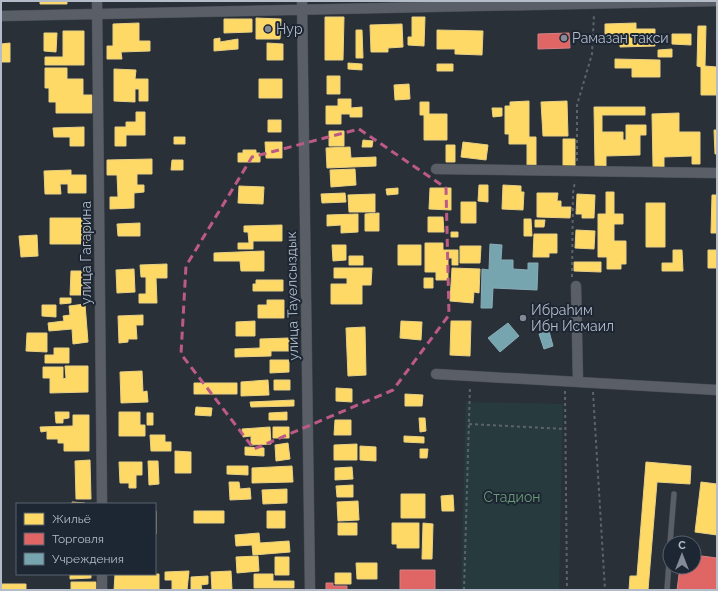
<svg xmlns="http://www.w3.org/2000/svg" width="718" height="591" viewBox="0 0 718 591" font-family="Raleway,sans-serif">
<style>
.green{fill:#273a3e}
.homes{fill:#ffd966;stroke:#e8d084}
.shops{fill:#e06666;stroke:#d38084}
.public{fill:#76a5af;stroke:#89acb7}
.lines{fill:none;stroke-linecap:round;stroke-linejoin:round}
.service-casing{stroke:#484c53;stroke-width:6}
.minor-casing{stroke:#484c53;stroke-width:11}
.path{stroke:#5d636a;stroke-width:2;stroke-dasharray:3 3;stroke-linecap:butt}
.service{stroke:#5a5e66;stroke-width:5}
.minor{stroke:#5a5e66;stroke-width:10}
.marked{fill:none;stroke:#bc5a87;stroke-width:3;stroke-dasharray:8 5;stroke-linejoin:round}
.poi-dot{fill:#848b96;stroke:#1d2633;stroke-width:1.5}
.labels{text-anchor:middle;stroke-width:4;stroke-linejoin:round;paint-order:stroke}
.poi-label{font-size:14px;fill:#b4bcc9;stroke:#1d2633;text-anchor:start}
.street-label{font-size:14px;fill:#b4bcc9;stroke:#1d2633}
.park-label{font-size:14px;fill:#6b9a76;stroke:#1d2633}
</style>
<rect width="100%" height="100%" fill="#2a3038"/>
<!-- green -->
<path class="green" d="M466 402 563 404 559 590H461Z"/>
<!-- homes -->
<path class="homes" d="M40 1H67V4H40Z
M325 17H344L343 60H325Z
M412 17H425L424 46 408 45V37H412Z
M256 18 281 19 280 39H256Z
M224 19H252V32L224 33Z
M139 23V41H150V51L121 52 122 59H107V46H113V24Z
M636 23V29H655V46L620 47V41H605V24Z
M402 24 403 47 388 48V52H371L370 25Z
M698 26H706L705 66 717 67V95H701V67L697 66Z
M356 30H362L363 58H356Z
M437 30 483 31 482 55 455 54V49H437Z
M63 31H84V65H45V57H63Z
M44 33H57L56 52 44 51Z
M672 34H691V45L672 44Z
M220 38V42L238 39V49L214 51V39Z
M10 43V62H1V44Z
M267 43 283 44V60H267Z
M672 49V57H658V50Z
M615 59 660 60V77H632V68H615Z
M348 63 362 64V70L348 69Z
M437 64H453V71H437Z
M45 68H67V79H83V95H92V113H56V102H49V88H45Z
M114 69 136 70 135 79H148V101H139V89H135V102L114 101Z
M327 76H340V94H327Z
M259 79H282V98H259Z
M409 84 410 99 395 100 394 85Z
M338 99H351V108L362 107V117H350V114H341V124H326V106H338Z
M529 101V137H536V165H527V144H509V134H505V106H510V102Z
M567 101 568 136H543L541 102Z
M420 102H429V114H447V140H424V115H420Z
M594 107H645V115H602V132H623V140H626V125H646V135H640V155L606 156V166H595Z
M492 108H502V116L493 117Z
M136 112H145V135H126V146H115V127H126V122H136Z
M679 113V132H700V164H692V156L664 157V167H653L652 114Z
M268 120H281V132H268Z
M84 127V146H70V137H54L53 128Z
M714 130H717V154H715Z
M329 131H344V146H329Z
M174 137H185V144H174Z
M563 139H575V167H563Z
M363 140 373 141 372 147H362Z
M265 142H282V158H266Z
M463 142 488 145 486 160 461 157Z
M446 145H455V162H446Z
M350 147 351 158 376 157V166L327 168 326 148Z
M243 150H256V153H260V162H238V153H243Z
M152 159V174H137V185H144V192L134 193V208L110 209V197H118L117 175H107V160Z
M172 160H183V170H171Z
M355 169 356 185 331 187 330 170Z
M71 170V175H86V193H68V184H60L61 194H45L44 171Z
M479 185H488V202L478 201Z
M503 185 521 186V192H524L523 210 502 209Z
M239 186 264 187 263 204 238 203Z
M398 188V194L387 195 386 189Z
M430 188H451V210L429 209Z
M606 192H614V214H623V224H614V241H626V264H621V269H607V257H598V214H606Z
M345 193 346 202 322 203 321 194Z
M537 193H558L557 201H561V207H571L570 218 537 217Z
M375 194V212H349L348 195Z
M577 194 595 195 594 218H582V214H576Z
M712 195H717V233H711Z
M461 202H476V223H461Z
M646 203H665V247H646Z
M379 213V231H365V214Z
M358 214V232L341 233V225L327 226V215Z
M428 217H443L444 232H428Z
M50 218H87V244H50Z
M524 219H531L532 236H524Z
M535 220H545L544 227H535Z
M140 223V236H118L117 224Z
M282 225V241H253V249H238V243H249L248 232H244V226Z
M576 230 595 231 594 249 575 248Z
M451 232H458V237H451Z
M534 234H557V253H549V257H533Z
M37 235 38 256 21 257 19 236Z
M425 243H443V250H458V265H452V258H448V280H436V272H425Z
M332 245H346V260L333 261Z
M398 245H421V265H398Z
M460 246H481L480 263H460Z
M673 250H682L683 271H662V263H673Z
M708 250H717V268H708Z
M264 251V271H241L240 261H214V253Z
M349 256H363V265H349Z
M574 262H601V272L574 271Z
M167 264V278H156L157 303H139V294H146V277H141L140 265Z
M334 268H372L371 285H362V304H331V284H347V278H334Z
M452 268 480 269 479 293 474 292 473 303 450 301Z
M134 269 135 292 117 293 116 270Z
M71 271H87V295H70Z
M424 278H433V288H424Z
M256 280H283V291H253V284H256Z
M60 298H71V303L60 304Z
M267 300H284V318H258V305H267Z
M85 304 88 342 73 344 72 329 49 331 48 323 64 321 63 316 70 315 69 306Z
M42 305H56V317L42 316Z
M143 315V325H136L137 339H128V342L119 343 118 316Z
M255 321V336H236V322Z
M401 321 422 322 421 340 400 338Z
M451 321H471L470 356 450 355Z
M365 327 366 375 348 376 346 328Z
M27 333H47V352L26 351Z
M289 338V351H271V356L235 357V349L260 348V339Z
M54 348H69V363H45V355H54Z
M270 360H289V372L270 373Z
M65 366H88V392L50 393V378H43V367H63V379L66 378Z
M142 371 143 392 147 391 148 402 121 403 120 372Z
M268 380 269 395 241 396V382Z
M274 380H290V390H274Z
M194 383H237V394H194Z
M336 388 352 389V402L336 401Z
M405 394 423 395 422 406H405Z
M294 400V406L251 407 250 402Z
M196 407 212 408 211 416 195 415Z
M55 412H69V418L63 419V423H56Z
M119 412H140V425H145V436H119Z
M287 412V420H269V413Z
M147 413H153V425H147Z
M73 415H89V451H64V443H58V439H47V431L41 432 40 427 73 426Z
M419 418H425L426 431 420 432Z
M335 420H351V435H334Z
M270 427 271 444 251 445V436L243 437 242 429Z
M273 427H289V438H273Z
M150 435H165V442H171V451H151Z
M404 436 424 437V443L404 442Z
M288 443 290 459 276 461 275 445Z
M357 444V460H334V445Z
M360 446 376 447V461L360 460Z
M245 447 264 448V456L245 455Z
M420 449H428L427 458H420Z
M175 451 191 452V473H175Z
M90 460 91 499H76L75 461Z
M148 461H158L159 484 149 485Z
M119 462H142V475H136V488H129V483H120Z
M646 462 691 466 690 484 657 482 648 590H629L630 576H637Z
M227 466H248V475L227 474Z
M292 466 293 482 252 483V468Z
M352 467 353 479 335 480V468Z
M229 482H239L240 489 250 488 251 499 230 500Z
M701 482 717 484V535L695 532Z
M353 485V497H337L336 486Z
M287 489V503L263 504 262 490Z
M401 494H425V518H401Z
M453 495 454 511H442L441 496Z
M358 501 359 520 338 521 337 502Z
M72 502 85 503V504H72Z
M155 511H156V534H155Z
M194 511H224V523H194Z
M267 511H285V528H267Z
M338 523H357V535H338Z
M392 523H419V548H397V544H392Z
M423 523 433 524 432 559H422Z
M259 533 260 543 289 541 290 552 253 555 252 545 236 546 235 535Z
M258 556 259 571 237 573 236 557Z
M275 557H289V575H275Z
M356 563H377V579H357Z
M189 571 187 590H172V580H165V572Z
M231 571 232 590H212L211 572Z
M335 573H351V584H335Z
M70 574H91V578L70 579Z
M115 574H159V590H114Z
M254 574H273V581H294V588H254Z
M208 576V584L201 585 202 590H191V577Z
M71 582H96V590H71Z
M1 584H26V590H1Z"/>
<!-- shops -->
<path class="shops" d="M569 33 570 48 538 49V34Z
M694 555 717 558V590H677L680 567H694Z
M400 570H435V590H400Z
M326 583H333V586H347V590H326Z"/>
<!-- public -->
<path class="public" d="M490 244 502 245 501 260H513V269L528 270V263H538L537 290 493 288 492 308H481L482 269 489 270Z
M508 323 519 336 500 352 488 338Z
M549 331 553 346 544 349 539 334Z"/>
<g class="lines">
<!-- service casing -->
<g class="service-casing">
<path id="service" d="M670 543 674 494
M667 590 670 549"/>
</g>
<!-- minor casing -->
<g class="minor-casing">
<path id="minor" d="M97 1 102 504
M302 1 310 590
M1 16 717 1
M436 169 717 173
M576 286 578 382
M436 374 717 390
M102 574V590"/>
</g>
<!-- path -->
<path class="path" d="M577 161V105L592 54 594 14
M572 277 573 193 575 181
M565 391 567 590
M593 392 605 590
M469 424 565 429
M464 590 470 386"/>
<!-- service -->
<use href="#service" class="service"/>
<!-- minor -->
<use href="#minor" class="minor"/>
</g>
<!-- marked area -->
<path class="marked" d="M359 129 446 188 449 315 393 390 254 449 181 354 186 266 252 157Z"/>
<!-- markers -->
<g class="poi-dot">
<circle cx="268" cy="29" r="4"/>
<circle cx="564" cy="38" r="4"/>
<circle cx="523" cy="318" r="4"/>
</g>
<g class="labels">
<!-- poi labels -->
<g class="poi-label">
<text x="276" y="34">Нур</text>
<text x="572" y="43">Рамазан такси</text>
<text x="531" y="315">Ибраһим<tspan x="531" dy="16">Ибн Исмаил</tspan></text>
</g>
<!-- street labels -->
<g class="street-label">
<text transform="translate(86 253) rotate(-90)" y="5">улица Гагарина</text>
<text transform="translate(292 296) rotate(-91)" y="5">улица Тауелсыздык</text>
</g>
<!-- park labels -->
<g class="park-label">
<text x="512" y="502">Стадион</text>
</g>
</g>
<!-- border -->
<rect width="718" height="591" fill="none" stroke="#b4bcc9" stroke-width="4"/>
<!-- legend -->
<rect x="16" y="503" width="140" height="72" fill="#1d2633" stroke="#59626f"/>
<rect x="24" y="513" width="20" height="12" fill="#ffd966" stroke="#59626f"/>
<text x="52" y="523" font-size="12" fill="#b4bcc9">Жильё</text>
<rect x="24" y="533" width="20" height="12" fill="#e06666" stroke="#59626f"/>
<text x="52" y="543" font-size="12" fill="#b4bcc9">Торговля</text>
<rect x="24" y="553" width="20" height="12" fill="#76a5af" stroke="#59626f"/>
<text x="52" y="563" font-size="12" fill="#b4bcc9">Учреждения</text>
<!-- north arrow -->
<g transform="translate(682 555)"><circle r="19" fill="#1d2633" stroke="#59626f"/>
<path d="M0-3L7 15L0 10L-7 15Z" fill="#848b96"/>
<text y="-6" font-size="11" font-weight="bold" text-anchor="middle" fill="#b4bcc9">С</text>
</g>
</svg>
